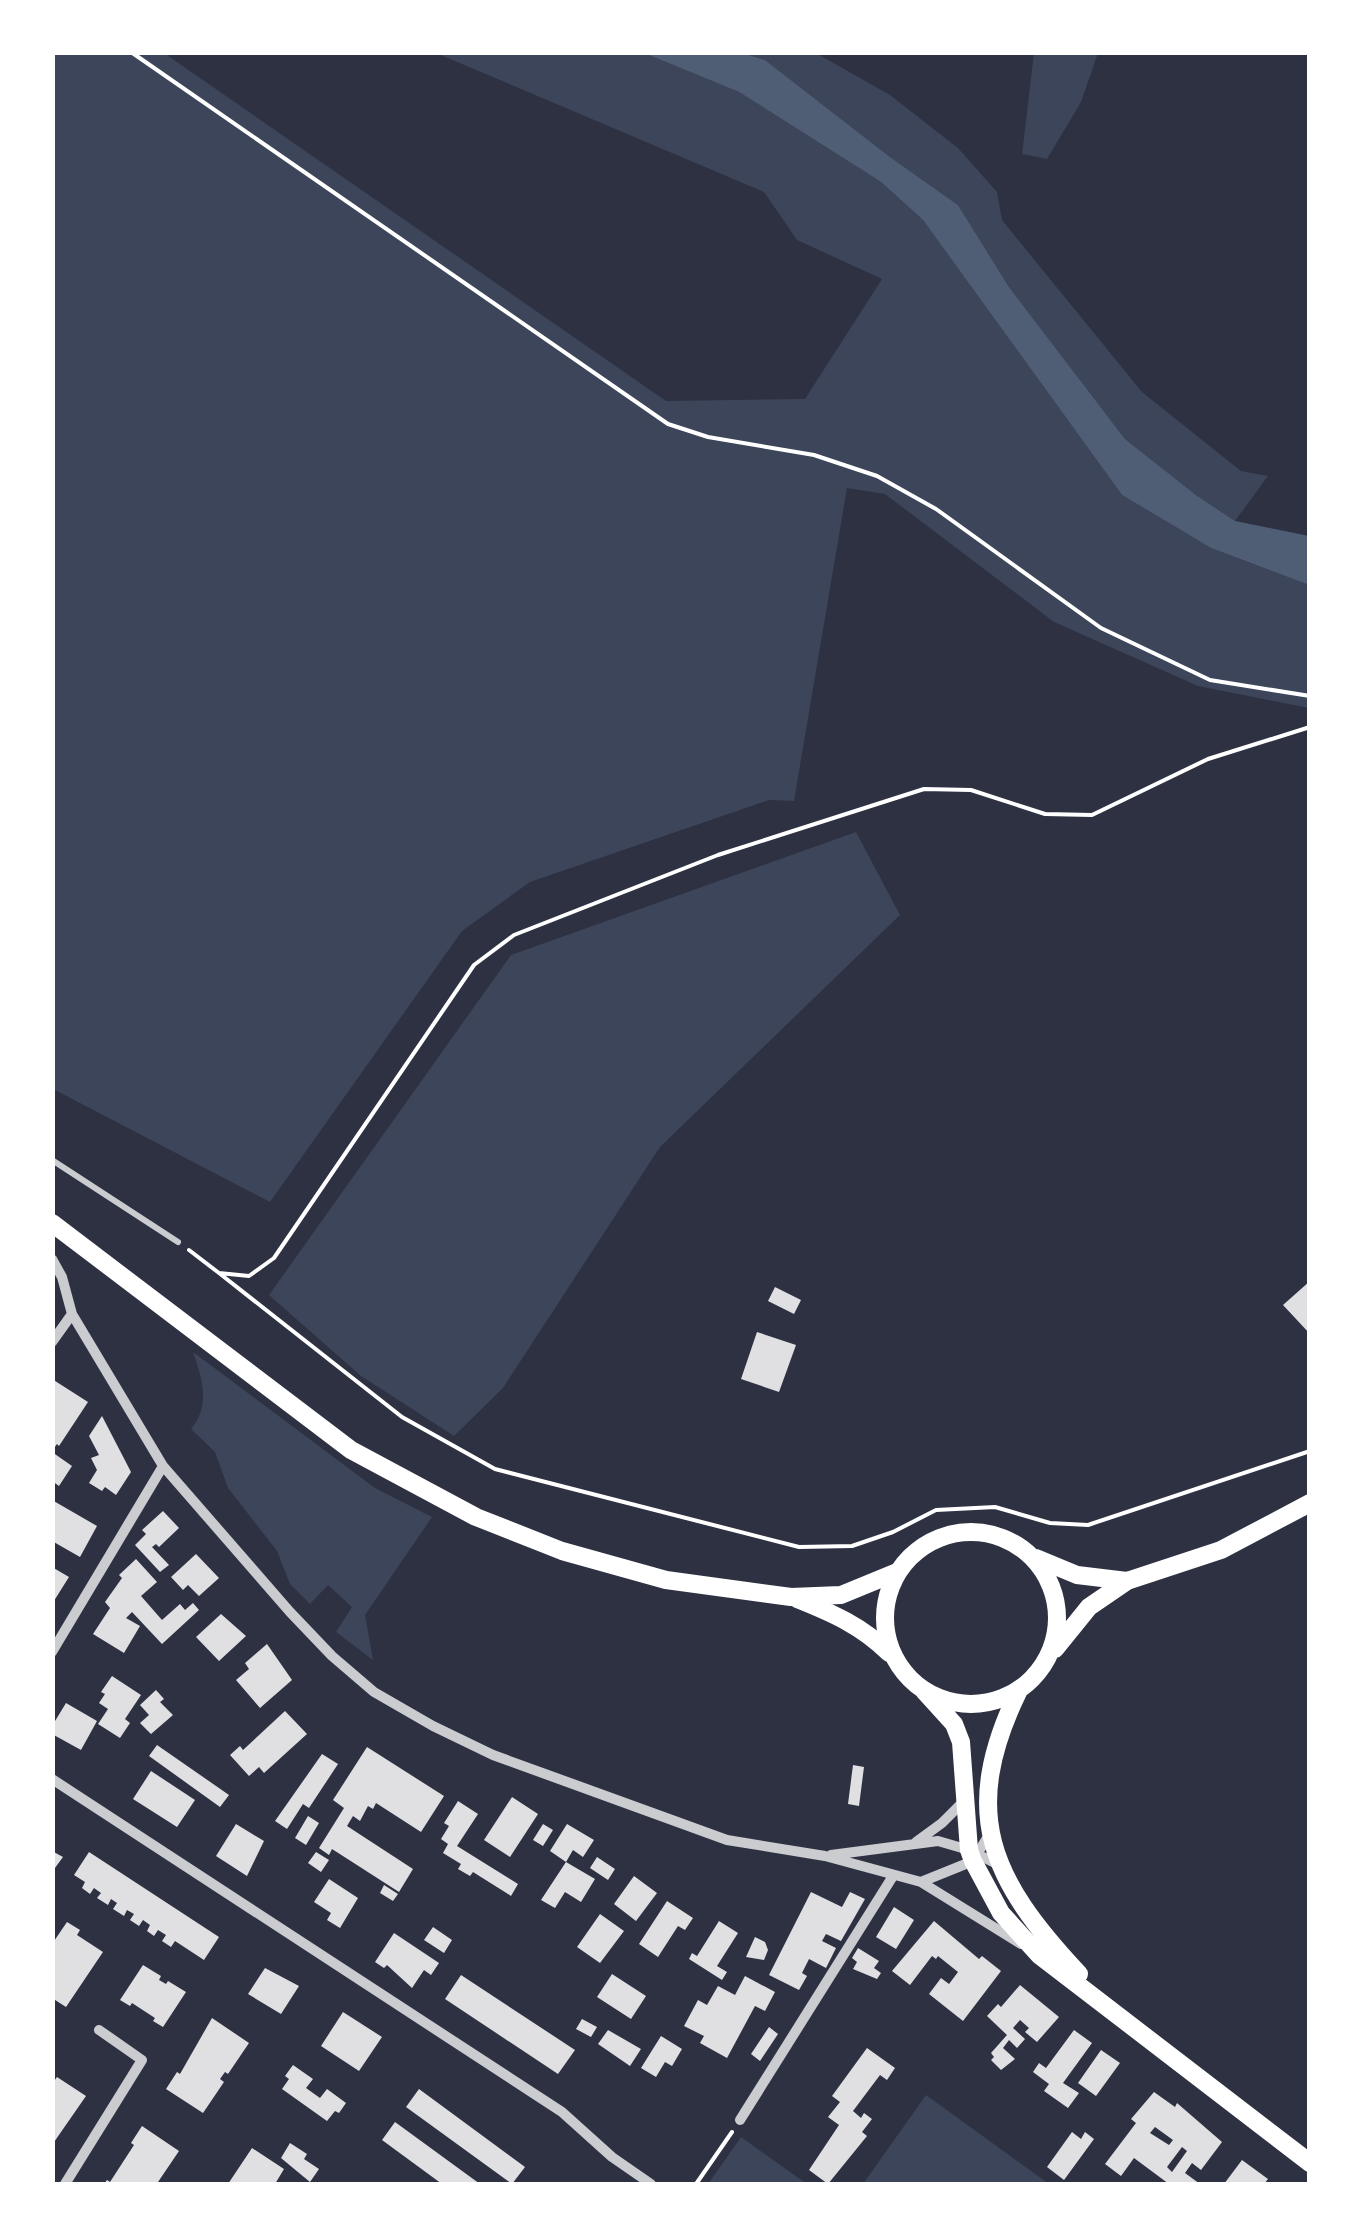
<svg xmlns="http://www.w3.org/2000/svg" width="1362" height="2237" viewBox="0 0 1362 2237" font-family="Poppins,sans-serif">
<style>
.green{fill:#3c4559}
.water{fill:#4f5d75}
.building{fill:#e0e0e3;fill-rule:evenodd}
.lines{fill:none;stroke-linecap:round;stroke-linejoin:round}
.path{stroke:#fff;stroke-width:4}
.service{stroke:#caccd0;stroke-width:6}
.minor{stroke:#caccd0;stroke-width:10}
.secondary{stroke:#fff;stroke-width:18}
</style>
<rect width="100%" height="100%" fill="#2d3142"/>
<!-- green -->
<path class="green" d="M53 53H164L666 401 805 399 882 279 797 240 764 192 436 53H644L739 92 881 182 923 220 1122 495 1211 548 1309 585V708L1198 686 1054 622 885 494 847 488 794 801 769 800 530 882 462 931 270 1202 53 1089Z
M743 53H816L890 95 958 148 997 192 1002 220 1142 392 1241 471 1268 476 1235 521 1196 495 1125 439 1009 287 958 205 890 157 765 60Z
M1034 53H1098L1081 102 1047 159 1022 154Z
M856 832 900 915 660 1147 503 1388 454 1436 361 1376 269 1295 511 955Z
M193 1352 375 1488 432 1517 365 1615 373 1660 336 1632 352 1607 328 1585 310 1604 290 1584 277 1551 228 1488 215 1452 191 1429C211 1405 202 1378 193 1352Z
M926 2095 1049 2184H1050H863Z
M741 2137 807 2184H708Z"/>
<!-- water -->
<path class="water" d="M644 53H743L765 60 890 157 958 205 1009 287 1125 439 1196 495 1235 521 1309 536V585L1211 548 1122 495 923 220 881 182 739 92Z"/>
<!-- building -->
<path class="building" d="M1310 1281V1334L1283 1305Z
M775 1287 801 1300 794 1314 768 1301Z
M757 1332 796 1345 779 1392 741 1379Z
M52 1379 88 1402 59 1446 57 1444 52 1451Z
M102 1416 131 1472 116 1495 105 1487 102 1491 89 1483 97 1470 91 1458 99 1455 89 1436Z
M52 1452 72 1466 59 1486 52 1481Z
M52 1500 97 1526 80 1557 52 1541Z
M163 1511 179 1528 159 1547 156 1544 152 1547 169 1565 160 1572 135 1545 146 1534 142 1530Z
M196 1554 219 1578 199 1596 188 1585 183 1590 171 1577Z
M136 1559 157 1582 141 1596 162 1620 180 1604 185 1610 193 1603 199 1610 162 1644 132 1612 126 1618 140 1626 124 1653 93 1634 110 1608 105 1602 122 1578 119 1575Z
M52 1567 69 1577 52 1604Z
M221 1614 246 1636 219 1661 196 1637Z
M267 1644 292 1680 260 1708 236 1680 249 1669 245 1663Z
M112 1676 141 1695 125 1719 130 1723 120 1738 98 1724 108 1709 99 1703 105 1694 101 1692Z
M156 1690 164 1699 160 1702 173 1715 151 1734 140 1723 149 1715 140 1705Z
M66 1703 97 1721 81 1750 52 1734V1726Z
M285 1711 307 1734 264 1773 259 1767 249 1776 230 1755 240 1746 243 1750Z
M157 1745 229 1795 220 1807 149 1756Z
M367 1747 444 1796 421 1832 376 1803 373 1809 368 1806 360 1821 353 1816 347 1826 413 1869 399 1892 332 1849 329 1855 319 1848 344 1808 333 1800Z
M322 1754 338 1764 309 1808 303 1804 287 1829 275 1821Z
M853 1765 864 1767 859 1806 848 1804Z
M151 1771 195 1800 177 1827 133 1799Z
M512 1797 538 1814 510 1857 484 1840Z
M458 1801 478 1814 457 1846 518 1884 511 1896 473 1872 470 1876 458 1869 461 1864 443 1853 448 1844 441 1839 449 1826 444 1823Z
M308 1816 319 1823 306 1845 295 1838Z
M236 1824 264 1841 247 1876 216 1856Z
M543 1824 553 1830 543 1846 533 1840Z
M567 1824 594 1840 583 1857 573 1850 566 1862 550 1851Z
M52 1851 63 1857 52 1872Z
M89 1852 219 1937 204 1960 175 1941 171 1947 162 1941 166 1935 158 1930 154 1936 147 1931 150 1925 143 1920 139 1926 130 1920 134 1914 127 1910 124 1916 113 1909 117 1903 111 1899 108 1905 97 1898 101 1893 94 1888 90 1894 82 1888 85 1882 74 1875Z
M316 1852 329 1860 321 1872 308 1863Z
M597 1857 615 1869 608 1880 590 1868Z
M566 1862 595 1879 581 1902 565 1892 555 1908 541 1900Z
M634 1876 657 1893 636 1921 614 1904Z
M329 1879 358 1898 340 1928 327 1920 331 1913 314 1902Z
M384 1885 398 1894 393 1901 380 1893Z
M811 1892 842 1907 850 1892 865 1899 841 1941 826 1934 822 1941 836 1948 826 1968 809 1959 802 1973 807 1976 799 1990 769 1975Z
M667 1901 693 1918 685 1930 678 1926 658 1957 639 1944Z
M894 1907 914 1920 896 1949 876 1937Z
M600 1914 624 1931 600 1963 577 1947Z
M719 1921 738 1933 717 1966 727 1972 722 1980 689 1959 692 1953 697 1956Z
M934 1921 979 1959 982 1956 1001 1971 963 2021 929 1994 941 1978 949 1984 958 1972 938 1956 936 1959 932 1956 910 1985 892 1971Z
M67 1922 80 1930 77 1935 103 1952 66 2007 52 1998V1944Z
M433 1927 452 1940 444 1953 424 1940Z
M394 1933 439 1963 431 1975 424 1970 412 1988 387 1965 384 1968 375 1962Z
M755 1937 765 1942 768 1950 764 1960 746 1957Z
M858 1948 879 1961 874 1968 881 1973 877 1979 853 1969 857 1962 852 1958Z
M143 1965 161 1976 159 1980 166 1984 168 1981 186 1992 163 2027 153 2021 155 2018 132 2003 130 2006 120 2000Z
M265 1968 299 1986 281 2014 248 1994Z
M612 1974 646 1996 631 2019 597 1997Z
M461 1975 575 2050 558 2074 445 1999Z
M745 1976 775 1992 765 2011 755 2006 727 2058 700 2043 704 2036 684 2026 698 2000 707 2005 718 1986 735 1995Z
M1020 1985 1059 2017 1037 2042 1025 2032 1029 2028 1020 2020 1013 2028 1025 2039 1017 2048 1009 2040 1003 2048 1015 2059 1001 2070 991 2060 994 2057 991 2053 1007 2035 987 2016 998 2004 1001 2007Z
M343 2012 382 2037 359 2071 321 2046Z
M212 2018 249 2043 228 2074 225 2072 220 2079 224 2082 203 2113 166 2089 177 2072 180 2074Z
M582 2019 597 2027 591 2037 576 2029Z
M769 2027 778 2034 760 2061 751 2054Z
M608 2030 641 2049 630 2066 598 2044Z
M1074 2030 1092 2043 1063 2083 1079 2093 1068 2108 1044 2091 1049 2084 1033 2072 1039 2063 1046 2068Z
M661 2036 682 2049 672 2066 665 2062 656 2077 641 2068Z
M867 2048 895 2068 887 2080 880 2075 853 2111 861 2118 864 2113 872 2119 862 2132 867 2136 828 2184 809 2170 839 2125 828 2117 840 2102 832 2096Z
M1101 2050 1120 2063 1096 2096 1078 2083Z
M293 2065 313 2079 306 2088 320 2098 327 2089 346 2103 339 2113 335 2111 327 2121 282 2089 289 2079 285 2076Z
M57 2077 86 2096 52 2145V2084Z
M419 2089 525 2167 512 2184 406 2107Z
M1154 2092 1175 2107 1177 2103 1222 2142 1201 2170 1192 2163 1185 2173 1200 2184H1169L1134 2158 1121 2176 1105 2164 1136 2123 1131 2119ZM1155 2127 1173 2140 1169 2145 1150 2133ZM1182 2147 1187 2151 1172 2172 1167 2167Z
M395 2122 480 2184H442L382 2140Z
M142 2126 179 2151 158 2182 104 2184 107 2180 110 2182 134 2145 131 2143Z
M1072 2132 1081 2139 1085 2132 1094 2139 1064 2180 1047 2167Z
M290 2143 307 2154 304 2159 319 2169 310 2182 281 2158Z
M252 2148 284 2169 275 2184H228Z
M1242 2160 1268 2179 1264 2184H1224Z"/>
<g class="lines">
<!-- path -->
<path class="path" d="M131 52 668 424 708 437 814 455 877 476 936 509 1101 628 1210 680 1310 696
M189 1250 219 1273 249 1276 274 1258 474 965 514 935 718 855 924 789 971 790 1045 814 1092 815 1208 759 1310 727
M219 1273 402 1417 495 1469 799 1547 852 1546 893 1532 936 1510 995 1507 1050 1523 1088 1525 1310 1451
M696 2184 732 2132"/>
<!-- service -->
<path class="service" d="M52 1160 178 1242"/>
<!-- minor -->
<path class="minor" d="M52 1259 62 1277 72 1314 163 1466 290 1612 332 1656 374 1692 433 1726 493 1755 727 1840 825 1856 921 1882 1021 1944
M52 1342 72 1314
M52 1652 163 1466
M52 1779 562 2112 612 2157 651 2184
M916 1842 942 1823 964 1801
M831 1855 938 1841 969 1850 999 1865
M921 1882 973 1861 990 1833
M740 2120 893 1876
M65 2184 142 2060 99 2030"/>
<!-- secondary -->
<path class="secondary" d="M52 1223 351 1450 476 1517 562 1551 666 1580 791 1597 841 1595 897 1572
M885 1618a86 86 0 1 1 172 0a86 86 0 1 1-172 0Z
M1036 1558 1077 1575 1127 1581
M797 1599C832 1613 862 1626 889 1653
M1055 1649 1089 1607 1127 1581 1221 1550 1310 1503
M1019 1690C959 1813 990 1879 1079 1974
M924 1691 954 1724 961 1742 969 1850 973 1861 1001 1913 1039 1955 1310 2163"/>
</g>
<!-- border -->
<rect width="1362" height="2237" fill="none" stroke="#ffffff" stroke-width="110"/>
</svg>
